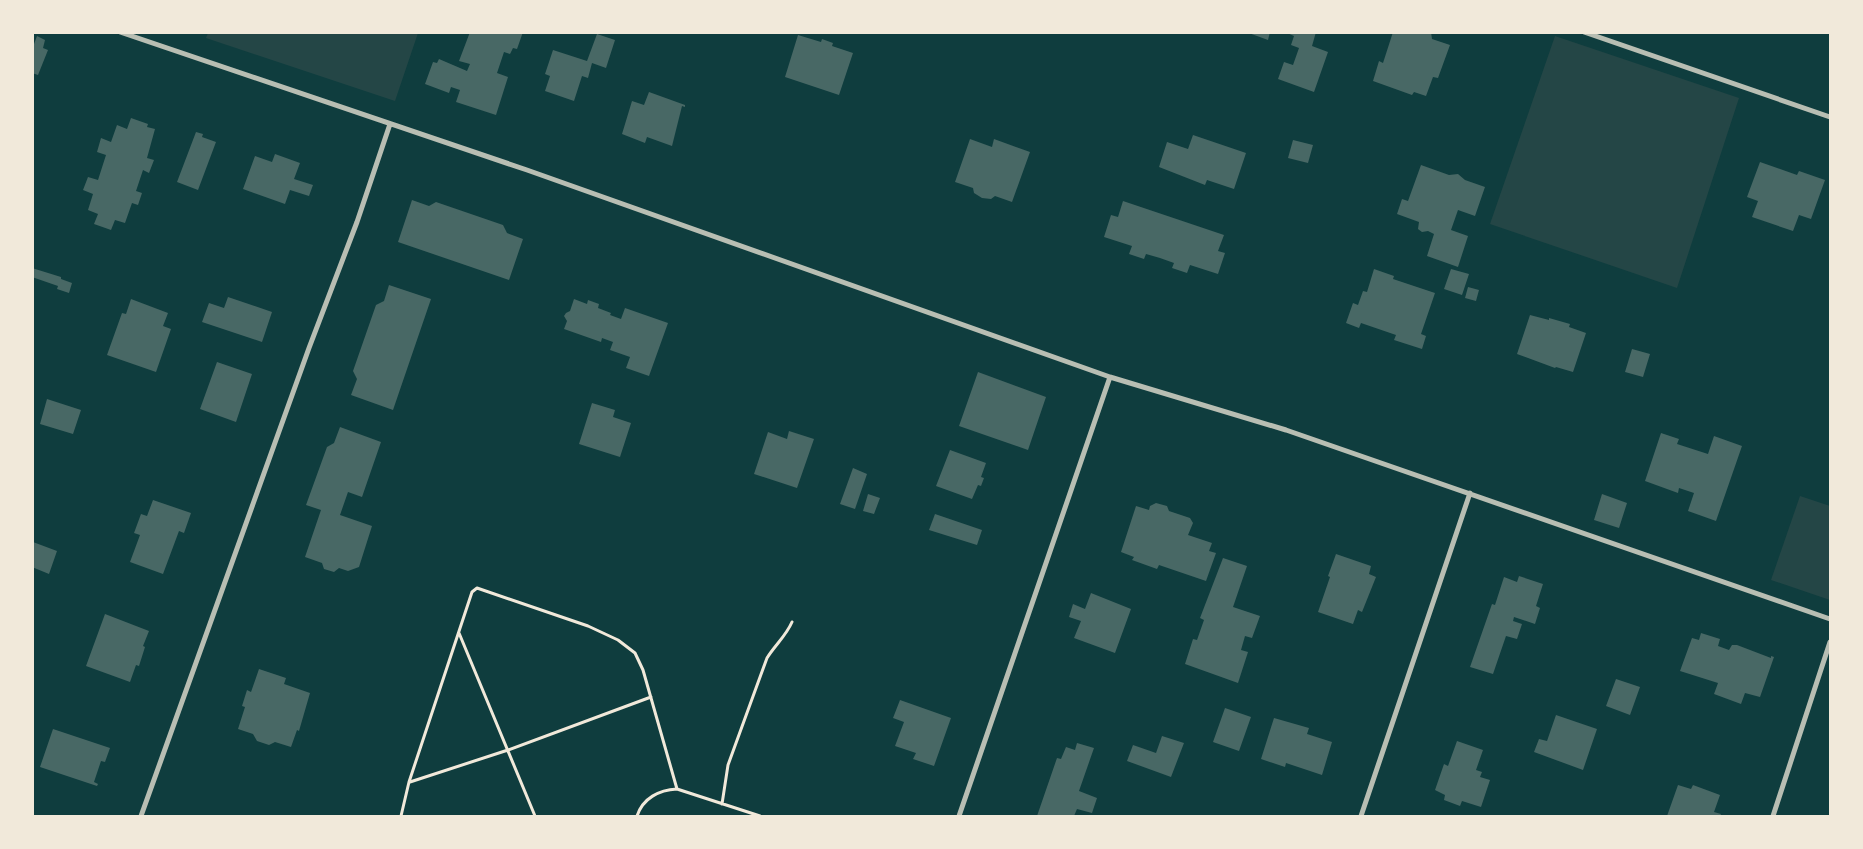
<svg xmlns="http://www.w3.org/2000/svg" width="1863" height="849" viewBox="0 0 1863 849" font-family="Spectral,serif">
<style>
.green{fill:#244646}
.building{fill:#486865}
.lines{fill:none;stroke-linecap:round;stroke-linejoin:round}
.path{stroke:#f1e9da;stroke-width:3}
.minor{stroke:#b8beb3;stroke-width:5}
</style>
<rect width="100%" height="100%" fill="#0f3d3e"/>
<!-- green -->
<path class="green" d="M208 33 418 32V33L395 101 206 38Z
M1555 36 1739 98 1677 288 1490 224Z
M1800 496 1830 506V600L1771 580Z"/>
<!-- building -->
<path class="building" d="M470 32H523L517 49 513 48 510 54 504 52 497 73 508 77 496 115 456 102 460 90 451 87 449 93 425 84 433 62 437 63 439 59 467 71 470 64 459 61Z
M1246 32H1270L1268 40Z
M1285 32H1316L1312 46 1328 52 1314 92 1278 79 1284 62 1293 65 1299 48 1291 45 1294 36Z
M1393 32H1431L1432 39 1450 45 1438 78 1433 77 1426 96 1414 92 1412 95 1373 81 1379 61 1383 63Z
M597 34 615 40 606 68 592 63 588 78 582 76 574 101 545 91 550 76 545 74 553 50 587 61Z
M798 35 821 42 822 39 833 43 832 46 853 53 839 95 785 77Z
M37 36 45 40 43 48 48 50 38 75 32 73V44H34Z
M649 92 685 105V107L682 106 672 146 647 137 645 143 622 134 632 101 644 105Z
M131 118 148 124 147 127 155 129 147 158 154 160 149 173 143 170 136 191 142 193 138 205 132 203 125 223 115 220 111 230 94 224 98 214 88 210 93 194 83 190 88 177 98 180 106 155 97 152 101 138 111 142 117 125 127 129Z
M196 132 203 134 202 137 216 142 198 190 177 182Z
M1193 135 1246 153 1234 189 1207 180 1205 185 1159 167 1167 142 1188 149Z
M970 139 992 147 994 139 1030 152 1012 202 995 196 991 199 982 198 974 193 973 188 955 182Z
M1293 140 1313 145 1308 163 1288 158Z
M275 154 300 163 294 179 313 185 309 196 290 190 285 204 243 189 255 156 272 162Z
M1760 162 1797 175 1799 171 1825 180 1811 219 1799 215 1793 231 1752 217 1758 201 1747 197Z
M1421 165 1449 175 1458 174 1465 180 1485 187 1475 216 1458 210 1451 230 1468 236 1458 267 1427 256 1434 234 1428 231 1422 232 1418 229 1419 222 1397 214 1402 199 1408 201Z
M412 200 429 206 436 202 503 225 507 233 523 239 509 280 398 242Z
M1123 201 1224 235 1218 251 1225 253 1218 274 1190 265 1187 273 1172 268 1174 263 1160 258 1146 254 1144 259 1129 254 1132 246 1104 237 1111 215 1118 217Z
M32 268 61 277V279L72 283 69 293 57 289 58 286 32 277Z
M1374 269 1394 276 1393 279 1435 293 1421 334 1426 336 1422 349 1394 340 1396 335 1361 323 1359 328 1346 323 1353 303 1358 305 1363 291 1367 292Z
M1451 269 1469 274 1462 295 1444 289Z
M389 285 431 299 393 410 351 395 357 379 353 371 376 305 384 301Z
M1468 287 1479 290 1476 301 1465 298Z
M228 297 272 312 262 342 202 322 209 303 224 308Z
M131 299 168 313 163 326 171 329 156 372 107 355 122 313 126 314Z
M574 299 587 304 588 300 599 304 598 308 611 313 610 315 621 319 625 308 668 323 649 376 626 368 630 357 610 350 613 342 602 338 601 342 564 329 567 321 564 316 566 313 570 311Z
M1530 315 1549 320V318L1570 324 1569 327 1586 333 1573 372 1556 367 1555 368 1517 354Z
M1632 349 1650 354 1643 377 1625 372Z
M217 362 252 374 236 422 200 409Z
M978 372 1046 397 1028 450 959 426Z
M47 399 81 410 73 434 40 424Z
M592 403 615 410 613 417 631 423 620 457 579 444Z
M340 427 381 442 362 497 348 492 340 515 372 526 359 567 348 571 339 568 334 572 324 569 322 563 305 557 321 510 306 505 327 447 334 443Z
M789 431 814 439 797 488 754 474 768 432 787 439Z
M1661 433 1679 439 1677 444 1708 454 1714 436 1742 446 1716 521 1688 511 1694 493 1679 488 1678 493 1645 481Z
M950 450 986 463 981 477 984 478 981 486 978 485 972 499 936 486Z
M853 468 867 474 855 509 840 504Z
M868 494 880 498 874 514 863 511Z
M1602 494 1627 503 1619 528 1594 520Z
M153 500 191 513 184 533 179 531 163 574 130 562 140 535 134 533 141 514 147 516Z
M1156 503 1167 506 1169 511 1190 518 1193 523 1188 535 1212 543 1209 551 1216 553 1206 581 1159 565 1157 569 1132 560 1134 557 1121 552 1136 506 1149 510 1150 506Z
M935 514 982 530 977 545 929 530Z
M33 542 57 551 49 574 32 567Z
M1336 554 1371 566 1369 574 1376 577 1362 612 1358 610 1353 624 1318 612 1330 577 1328 576Z
M1223 558 1247 566 1233 607 1260 616 1252 638 1245 636 1241 650 1248 652 1238 683 1185 664 1193 639 1197 640 1204 620 1200 618Z
M1519 576 1543 584 1536 606 1540 608 1535 624 1514 617 1513 621 1522 624 1517 639 1506 636 1493 674 1470 667 1492 604 1495 605 1504 577 1517 582Z
M1091 593 1131 609 1115 653 1074 638 1081 621 1069 617 1073 604 1085 609Z
M105 614 149 631 143 646 145 647 139 666 136 665 130 682 86 666Z
M1701 633 1720 639 1718 646 1729 650 1732 645H1737L1771 658V656L1774 657 1760 697 1745 693 1741 704 1714 694 1718 683 1680 671 1692 638 1699 640Z
M259 669 286 678 284 684 310 693 299 731 297 730 291 747 275 742 269 745 257 741 253 734 238 729 245 707 242 706 247 690 251 692Z
M1616 679 1640 687 1630 715 1606 706Z
M900 700 951 718 934 766 913 759 916 753 895 746 904 722 893 718Z
M1225 708 1251 717 1239 751 1213 742Z
M1556 715 1597 729 1583 770 1534 752 1539 739 1547 741Z
M1274 718 1309 728 1307 734 1332 742 1322 775 1286 763 1285 767 1261 759Z
M53 729 110 748 105 762 101 761 94 782 98 784 97 786 40 767Z
M1162 736 1184 743 1171 777 1127 761 1133 745 1156 753Z
M1457 741 1483 750 1476 770 1482 772 1480 777 1490 780 1481 807 1462 801 1460 806 1444 800 1445 795 1435 790 1444 764 1448 766Z
M1077 743 1094 748 1079 791 1097 798 1092 813 1077 809 1074 816H1037L1057 758 1061 759 1066 747 1075 750Z
M1678 785 1691 789 1693 785 1720 795 1714 812 1721 814 1720 816H1667Z"/>
<g class="lines">
<!-- path -->
<path class="path" d="M459 633 535 816
M410 782 508 750 651 697
M722 804 728 765 767 658C775 645 786 636 792 622
M401 816 409 782 472 592 477 588 588 626 618 640 635 653 643 670 677 789
M637 816C643 798 659 790 677 789L760 816"/>
<!-- minor -->
<path class="minor" d="M120 32 527 170 1110 377 1286 430 1830 619
M1584 32 1830 117
M141 816 309 348 357 222 390 124
M959 816 1110 377
M1361 816 1470 493
M1773 816 1830 642"/>
</g>
<!-- border -->
<rect width="1863" height="849" fill="none" stroke="#f1e9da" stroke-width="68"/>
</svg>
